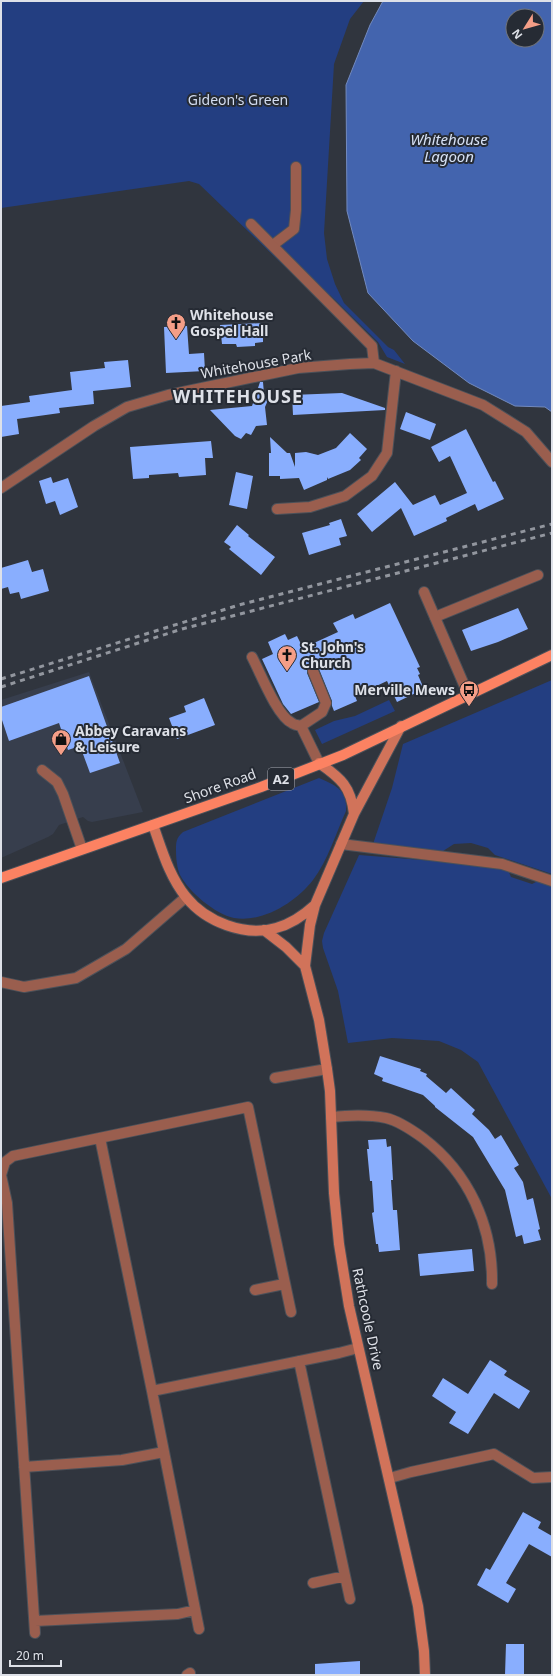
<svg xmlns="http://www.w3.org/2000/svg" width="553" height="1676" viewBox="0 0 553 1676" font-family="'Noto Sans',sans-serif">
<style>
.built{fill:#373e4d}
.green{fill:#233e81}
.water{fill:#4364ae;stroke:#728abf;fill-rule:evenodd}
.building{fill:#89aefe}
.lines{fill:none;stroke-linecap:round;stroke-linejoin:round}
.lane-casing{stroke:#4c5159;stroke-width:12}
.street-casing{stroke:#4c5159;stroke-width:12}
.secondary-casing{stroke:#4c5159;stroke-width:12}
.primary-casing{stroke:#4c5159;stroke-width:12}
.lane{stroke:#9a5e4e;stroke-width:10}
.street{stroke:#9a5e4e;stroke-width:10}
.secondary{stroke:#d1735a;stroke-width:10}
.primary{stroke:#fc8262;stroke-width:10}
.rail{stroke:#92969e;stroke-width:3;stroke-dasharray:5 5;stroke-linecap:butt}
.labels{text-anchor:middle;stroke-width:4;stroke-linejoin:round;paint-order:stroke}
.shield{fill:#262b34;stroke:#a7aab2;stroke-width:1}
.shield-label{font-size:13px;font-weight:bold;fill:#dee1e8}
.park-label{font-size:14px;fill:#d2dcf1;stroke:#262b34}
.poi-label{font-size:14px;font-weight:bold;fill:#dee1e8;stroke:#262b34;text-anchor:start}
.street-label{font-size:14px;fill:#dee1e8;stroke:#262b34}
.water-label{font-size:15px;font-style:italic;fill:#d7e2f6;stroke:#262b34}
.district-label{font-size:18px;font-weight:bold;letter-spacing:1px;fill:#dee1e8;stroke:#262b34}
</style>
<rect width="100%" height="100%" fill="#30353e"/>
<!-- built -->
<path class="built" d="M89 672 143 812 92 822 88 821 83 817 59 825 53 834 48 837 1 858V700Z"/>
<!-- green -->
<path class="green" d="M1 1H364L350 19 334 64 324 233 327 259 335 284 344 303 388 347 394 350 405 364 387 357 378 342 330 295 325 305 199 184 189 181 1 208Z
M552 680V874L495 855 488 848 471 843 454 844 443 851 373 844 392 788 403 744Z
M389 700 395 711 322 744 315 730 334 721 355 716Z
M319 778C336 785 348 791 346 811 336 833 328 860 313 880 296 902 263 923 234 918 215 914 189 892 180 875 177 868 176 858 176 851 176 842 176 838 183 832Z
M359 855 460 863 508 870 511 877 532 884 538 881 552 885V1199L478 1062 461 1050 439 1041 392 1038 348 1043 338 991 323 948 322 941 324 933Z"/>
<!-- water -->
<path class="water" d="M383 1H552V412L545 407 515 406 469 383 413 341 368 293 347 211 346 85 370 25ZM513 16H537V40H513Z"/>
<!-- building -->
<path class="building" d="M263 323V342L255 343V346L237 347 236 344H222L220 325Z
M187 326 189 354 204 353 205 371 166 373 164 327Z
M128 360 131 387 93 391 94 404 59 408 60 413 17 419 19 434 1 437V406L30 402 29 396 72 390 70 372 105 368 104 362Z
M260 382H263L264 394 268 400 265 407 267 425 256 426 251 435 246 433 241 439 235 436 210 410 252 406Z
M342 393 385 408V410L293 415 292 395Z
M406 412 436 424 430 440 400 429Z
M466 429 493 482 495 481 504 499 478 511 475 504 446 518 447 521 414 536 401 508 372 532 357 514 395 482 413 505 435 495 440 505 467 493 450 456 439 462 431 447Z
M350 433 367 449 359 458 361 460 350 470 328 479 327 477V480L304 490 299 478 280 479V476H269V453H271L270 437 287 453H290L295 467V453L306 452 318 455 336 448Z
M211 441 213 458H205L206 475 179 477 178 473 149 475V478L133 479 130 447Z
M236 472 253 476 247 509 229 505Z
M51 477 53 483 68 478 78 507 60 515 55 501 46 504 39 481Z
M341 519 347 536 339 538 341 545 309 555 302 533 330 525 329 523Z
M237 525 249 535 248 536 275 557 261 575 229 549 231 547 224 542Z
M28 560 32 572 43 569 49 591 21 599 19 592 10 594 8 587 1 589V568Z
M390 603 420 667 417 668 420 674 418 675 424 689 397 702 387 681 355 696 357 701 334 711 332 706V701L319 669 317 666 311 665 308 667 307 673 319 702 291 714 283 704 262 659 273 654 268 642 285 634 288 640 297 636 303 648 338 632 333 623 353 614 355 619Z
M518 608 528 629 498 642 471 651 462 630Z
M89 676 120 763 90 773 80 746 68 750 59 723 9 741 1 717V707Z
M204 698 215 725 177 739 169 718 186 712 184 706Z
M380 1056 421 1069 420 1071 427 1074 426 1076 446 1093 451 1088 475 1110 472 1114 489 1130 495 1139 501 1135 519 1165 514 1168 523 1182 527 1200 533 1198 540 1229 538 1230 541 1240 524 1244 522 1235 516 1237 505 1190 473 1137 435 1107V1106L423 1095 382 1081 383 1078 374 1074Z
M386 1139 387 1147 391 1146 393 1180H391L393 1210H397L400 1250 379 1252 378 1244H376L372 1213 374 1212 372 1181H370L367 1149H369L368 1140Z
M472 1249 474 1271 420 1276 418 1254Z
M490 1360 507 1371 504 1375 530 1391 519 1409 494 1393 468 1434 449 1423 456 1412 432 1396 443 1378 468 1394Z
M523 1512 541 1522 538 1528 552 1536V1557L529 1544 506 1583 516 1589 508 1603 477 1585 486 1568 490 1570Z
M506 1644H524V1675H505Z
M360 1661V1675H315V1664Z"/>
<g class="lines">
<!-- lane casing -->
<g class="lane-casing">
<path id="lane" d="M273 245 294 229 296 210V167
M435 617 538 575
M252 657C260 672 277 716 292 723 294 725 298 725 301 726L319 763
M301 726 322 712 326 703 313 671
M42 770 57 782 63 794 82 849
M341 844 502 864 552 881
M1 982 24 987 76 978 126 949 186 897
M275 1078 327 1069"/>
</g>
<!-- street casing -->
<g class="street-casing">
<path id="street" d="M251 224 372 346 374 363
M1 488 94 426 127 407 168 395 298 368 350 364 374 363 483 405 526 432 552 462
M277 509 310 507 345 496 372 476 387 453 396 371
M424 592 468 694
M331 1117C350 1115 367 1114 386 1118 399 1121 412 1130 423 1138 469 1173 493 1226 492 1284
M100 1138 152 1391 199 1629
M255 1290 284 1284
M299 1361 350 1599
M152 1391 339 1353 358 1348
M24 1467 122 1460 164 1452
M390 1478 411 1472 494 1454 533 1478 552 1477
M313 1583 345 1576
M35 1621 178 1614 195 1610
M35 1633 7 1203 1 1175 5 1162 13 1156 248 1107 291 1312
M187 1675 190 1673"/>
</g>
<!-- secondary casing -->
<g class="secondary-casing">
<path id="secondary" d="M401 726 354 814 315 905 310 925 305 966 319 1020 327 1069 330 1091 334 1193 339 1244 349 1306 418 1606 424 1651 425 1675
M319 763C341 778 351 787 354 814
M153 825C162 850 169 876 186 897 206 922 245 937 276 928 292 924 304 915 315 905
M264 930 286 947 305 966"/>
</g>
<!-- primary casing -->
<g class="primary-casing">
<path id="primary" d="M1 878 261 787 343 755 552 655"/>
</g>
<!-- lane -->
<use href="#lane" class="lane"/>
<!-- street -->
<use href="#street" class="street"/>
<!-- secondary -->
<use href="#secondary" class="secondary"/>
<!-- primary -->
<use href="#primary" class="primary"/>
<!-- rail -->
<path class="rail" d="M1 679 239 605 552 524
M1 687 182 629 552 533"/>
</g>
<!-- icons -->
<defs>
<g id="church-pin" transform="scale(1)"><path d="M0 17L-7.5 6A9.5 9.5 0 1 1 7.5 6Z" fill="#f49e87" stroke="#262b34"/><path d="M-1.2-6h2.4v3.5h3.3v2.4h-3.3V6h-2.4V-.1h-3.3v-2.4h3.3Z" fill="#111"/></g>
<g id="bus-pin" transform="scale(1)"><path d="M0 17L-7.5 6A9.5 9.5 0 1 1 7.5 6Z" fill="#f49e87" stroke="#262b34"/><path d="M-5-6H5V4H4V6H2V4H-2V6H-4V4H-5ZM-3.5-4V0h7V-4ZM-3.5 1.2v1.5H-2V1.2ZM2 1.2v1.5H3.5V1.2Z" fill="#111"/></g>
<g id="shop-pin" transform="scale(1)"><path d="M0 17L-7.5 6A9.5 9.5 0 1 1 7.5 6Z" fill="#f49e87" stroke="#262b34"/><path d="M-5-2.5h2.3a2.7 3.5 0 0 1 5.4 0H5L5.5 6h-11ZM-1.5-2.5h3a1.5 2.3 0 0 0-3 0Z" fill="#111"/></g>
</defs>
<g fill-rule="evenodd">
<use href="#church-pin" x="176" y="323"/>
<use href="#church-pin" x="287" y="655"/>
<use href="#bus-pin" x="469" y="690"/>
<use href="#shop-pin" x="61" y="739"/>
</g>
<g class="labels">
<!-- shield labels -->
<rect class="shield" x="268" y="768" width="26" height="22" rx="3"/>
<g class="shield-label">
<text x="281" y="784">A2</text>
</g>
<!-- park labels -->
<g class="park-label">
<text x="238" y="105">Gideon's Green</text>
</g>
<!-- poi labels -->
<g class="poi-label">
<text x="190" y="320">Whitehouse<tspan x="190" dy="16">Gospel Hall</tspan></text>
<text x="301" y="652">St. John's<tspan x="301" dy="16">Church</tspan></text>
<text x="455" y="695" text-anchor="end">Merville Mews</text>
<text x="75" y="736">Abbey Caravans<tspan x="75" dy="16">&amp; Leisure</tspan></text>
</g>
<!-- street labels -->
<g class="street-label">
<text transform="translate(256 364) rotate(-10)" y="5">Whitehouse Park</text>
<text transform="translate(220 786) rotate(-20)" y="5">Shore Road</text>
<text transform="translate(368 1319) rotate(78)" y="5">Rathcoole Drive</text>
</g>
<!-- water labels -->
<g class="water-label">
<text x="449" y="145">Whitehouse<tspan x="449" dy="17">Lagoon</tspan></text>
</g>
<!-- district labels -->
<g class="district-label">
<text x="238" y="403">WHITEHOUSE</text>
</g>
</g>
<!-- border -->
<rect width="553" height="1676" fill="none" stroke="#dee1e8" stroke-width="4"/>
<!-- north arrow -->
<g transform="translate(525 28) rotate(233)"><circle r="19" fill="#262b34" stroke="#70747c"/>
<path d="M0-3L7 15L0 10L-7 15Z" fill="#f49e87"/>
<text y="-6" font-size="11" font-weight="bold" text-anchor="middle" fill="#dee1e8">N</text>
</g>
<!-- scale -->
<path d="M10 1660v6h51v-6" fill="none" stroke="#dee1e8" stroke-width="2"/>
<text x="16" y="1660" font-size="12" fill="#dee1e8" stroke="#262b34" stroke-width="3" paint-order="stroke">20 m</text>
</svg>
